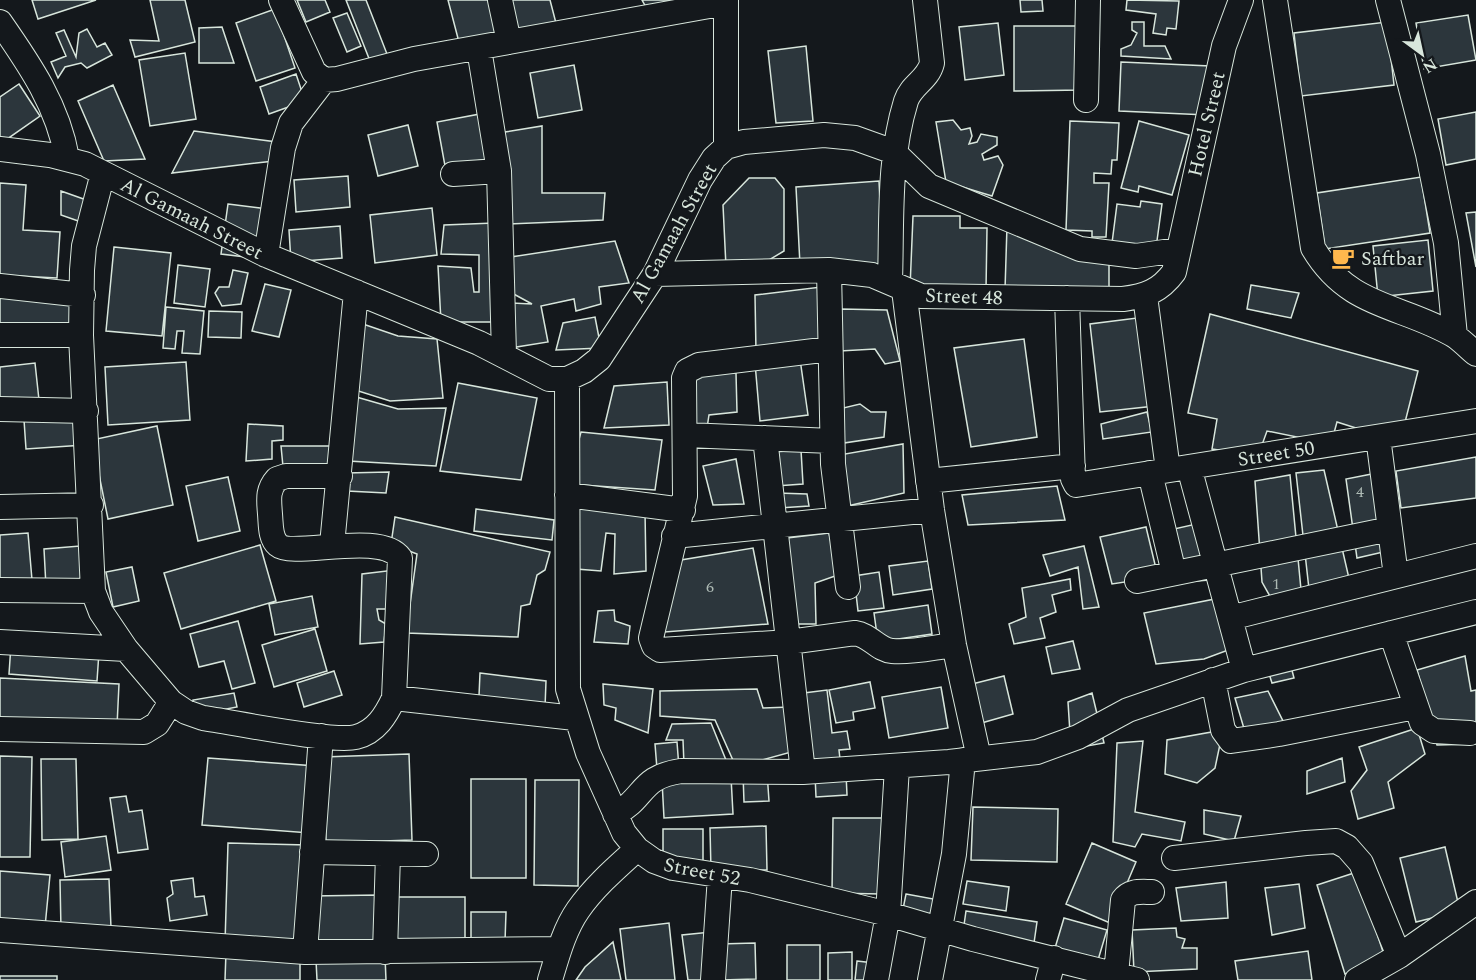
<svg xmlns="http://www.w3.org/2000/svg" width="1476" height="980" viewBox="0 0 1476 980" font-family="Spectral,serif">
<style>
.building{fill:#2c363c;stroke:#d8e6dc;stroke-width:1.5}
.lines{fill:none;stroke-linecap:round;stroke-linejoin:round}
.street-casing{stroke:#d8e6dc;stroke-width:26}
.street{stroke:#14181c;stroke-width:24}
.labels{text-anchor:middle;stroke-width:4.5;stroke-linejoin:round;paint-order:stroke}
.number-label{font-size:16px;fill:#adbab4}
.street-label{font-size:20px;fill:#d8e6dc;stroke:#14181c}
.poi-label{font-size:20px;fill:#d8e6dc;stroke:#14181c;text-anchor:start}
</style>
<rect width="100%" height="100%" fill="#14181c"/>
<!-- building -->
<path class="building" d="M32 0H96L38 19Z
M150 0H185L195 42 135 57 130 40 159 41Z
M297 0H325L330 12 306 22Z
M346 0H366L387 54 370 61Z
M448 0H488L497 35 460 46Z
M510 0H550L557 27 519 37Z
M642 0H696L647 9Z
M1020 0H1042L1043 11 1021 12Z
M1127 0 1179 1 1176 29 1167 28 1166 35 1153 33 1156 14 1126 10Z
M275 9 295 68 256 81 236 23Z
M347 13 361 46 347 52 333 18Z
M1468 15 1476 60 1424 69 1416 23Z
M1132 22H1144V46H1165L1171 59 1121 56V49L1131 45 1137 33 1132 30Z
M1387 22 1394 85 1301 96 1294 33Z
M998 23 1004 75 965 80 959 27Z
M1014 26H1082V90L1014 91Z
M222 27 234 63H199V28Z
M87 29 97 47 105 43 112 55 87 68 81 63 65 67 58 78 51 62 66 56 56 33 64 30 76 57 79 33Z
M806 46 813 121 776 123 768 51Z
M185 53 196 119 150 126 139 60Z
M1121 62 1210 66 1207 115 1119 111Z
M574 65 582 110 538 118 530 73Z
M296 74 305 101 269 114 260 87Z
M19 84 40 116 0 144V97Z
M113 85 145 159 104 161 78 101Z
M1476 112V159L1446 165 1438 119Z
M480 114 488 159 445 166 437 122Z
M953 120 961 130 970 128 972 136 969 144 977 142 981 134 997 137V145L982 154 984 160 998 156 1003 165 992 196 946 182 936 122Z
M1070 121 1119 123 1117 160H1112L1111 174 1094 173V183H1109L1106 237H1092V231L1066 230Z
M1139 121 1189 135 1172 195 1139 186 1138 192 1121 188Z
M408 125 418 166 378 176 368 135Z
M542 126V193H605L603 220 509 224 505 132Z
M194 131 277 142 274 161 172 173Z
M348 176 350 207 296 212 294 180Z
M1421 177 1430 233 1325 249 1317 193Z
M749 178H775L784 189V251L759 266 726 267 723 205Z
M879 181 883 264 800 265 796 187Z
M0 183 26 185 23 230 60 232 57 278 0 275Z
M61 191 92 202 84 223 61 215Z
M1141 201 1162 204 1156 248 1112 243 1117 204 1140 207Z
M228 204 268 209 262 259 221 254Z
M432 208 437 255 375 263 370 215Z
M1476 212V267L1466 213Z
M913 216H960V228H987L986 290 910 288Z
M494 223 496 322H441L438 266 471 268 474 292H479V255L441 254 444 225Z
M340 226 342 258 291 262 289 230Z
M1007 226 1109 260V292L1005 290Z
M1428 240 1433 291 1378 297 1373 246Z
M615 241 629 283 599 287 601 304 576 311 574 299 541 306 548 342 510 348 512 303 532 304 510 292 511 257Z
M114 247 171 253 162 336 106 331Z
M178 265 210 269 205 307 174 303Z
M233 270 248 273 241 304 222 306 215 293 219 287H229Z
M265 284 291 290 279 337 252 331Z
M1251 285 1299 293 1291 318 1247 309Z
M821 287 823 340 756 352 755 295Z
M0 290 80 297 79 332 0 328Z
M166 307 204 311 200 354 182 353 184 331H177L175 349 163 348Z
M841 309 887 310 900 361 885 364 875 349 840 351Z
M209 311 242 312 241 338 208 337Z
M1210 314 1418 371 1400 442 1337 422 1331 444 1267 431 1258 456 1212 449 1217 419 1188 413Z
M595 317 601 348 556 350 563 323Z
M1145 317 1155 406 1100 412 1090 324Z
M360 323 398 336 437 339 443 398 390 401 352 389Z
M1024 339 1037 437 971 447 954 348Z
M800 359 808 415 760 421 755 363Z
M186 362 190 420 108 425 105 367Z
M35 363 39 400 0 404V367Z
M692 373H736L737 412 709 415 707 428H693Z
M667 382 669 425 604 428 614 386Z
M458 383 537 398 521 480 440 471Z
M353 396 398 409 446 408 436 466 348 461Z
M860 404 871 412H886L884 437 837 444 843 408Z
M1147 412 1152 432 1103 439 1101 424Z
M82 416 84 445 26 449 24 420Z
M248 424 283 426V440L272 441V459L246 461Z
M157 426 173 505 108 519 92 440Z
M581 432 662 440 655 490 567 484Z
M903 444 904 493 843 507 839 455Z
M281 446H340V474L284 477Z
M801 450 803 484 776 486 773 452Z
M1476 457V498L1401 508 1396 471Z
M736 459 744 504 713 505 703 466Z
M1324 470 1351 587 1310 598 1296 473Z
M389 472 386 493 347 491 346 473Z
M1382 472 1392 550 1357 558 1346 479Z
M1290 475 1302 600 1276 607 1262 582 1255 481Z
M228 477 240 531 198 541 186 486Z
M1057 486 1065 520 968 525 962 495Z
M777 493 807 494 809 506 779 508Z
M575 503 645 511 646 571 614 574 615 534 606 533 601 571 576 569Z
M476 509 554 520 552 540 474 531Z
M395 517 550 552 545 570 537 575 530 604 521 606 518 637 406 633 417 554 391 544Z
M1196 524 1220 579 1186 582 1174 529Z
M1146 527 1158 577 1112 584 1100 537Z
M28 533 32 580 0 582V535Z
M829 533 838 575 815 583 816 624H793L787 538Z
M260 545 276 601 181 629 164 573Z
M80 546 83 584 46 587 44 549Z
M1084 546 1099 607 1083 609 1078 567 1050 576 1043 555Z
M753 548 768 624 652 633 675 561Z
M928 561 932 589 893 595 889 566Z
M132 567 139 601 113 607 106 572Z
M395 570 392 609H377L379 620 386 624 384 642 360 644 362 574Z
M879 572 884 608 858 611 854 576Z
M1070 579 1071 590 1052 595 1056 612 1040 618 1045 638 1014 644 1009 624 1026 617 1022 588Z
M312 596 318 627 275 635 269 604Z
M1225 597 1231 649 1204 659 1156 664 1144 613Z
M928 605 932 634 878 642 874 613Z
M614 610 615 621 630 626 628 644 594 642 598 611Z
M238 621 255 683 232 689 224 661 199 667 190 634Z
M315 629 327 671 274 687 262 645Z
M1073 641 1080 669 1052 674 1046 647Z
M11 645 99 652 97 681 9 674Z
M1263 655 1289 659 1294 678 1272 683Z
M1465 656 1471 691 1476 690V744L1437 745 1417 670Z
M334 671 342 695 304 707 297 683Z
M480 673 546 681 545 708 479 696Z
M1004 676 1013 714 978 724 968 685Z
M0 678 119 684 117 726 0 721Z
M870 682 875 708 853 712 854 720 836 723 829 690Z
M603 684 653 689 648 733 615 720 616 708 604 705Z
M941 687 948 728 889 738 882 697Z
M757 689 763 708 790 707 795 751 736 767 715 720 660 716V691Z
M827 690 832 733 847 731 850 749 839 750 840 759 805 764 796 694Z
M1268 691 1293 741 1250 749 1235 698Z
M234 693 237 707 195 715 193 700Z
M1092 693 1104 743 1076 748 1070 733 1068 702Z
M711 723 728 765H684L683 740H666L672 724Z
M1417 728 1425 754 1388 782 1394 808 1358 819 1351 791 1367 770 1359 747Z
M1223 730 1215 768 1197 783 1165 774 1167 740Z
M1143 741 1135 812 1185 822 1181 841 1142 834 1135 847 1113 842 1117 743Z
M677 742 679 768 657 769 655 744Z
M409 754 412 840 326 843 323 757Z
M0 756 32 757 30 857H0Z
M208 758 316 766 310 833 202 825Z
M1342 758 1345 782 1307 794V771Z
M41 759H76L78 839 42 840Z
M767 772 769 801 744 802 743 774Z
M846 773 847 795 816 797 815 775Z
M731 777 733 814 664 818 662 781Z
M471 779H526V878H471Z
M535 780H579L578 886 534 885Z
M126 796 129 812 142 810 148 849 118 853 110 798Z
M973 807 1058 809 1057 862 971 860Z
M1204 810 1241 816 1234 841 1204 834Z
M833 818H882L881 894 832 893Z
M766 826 767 870 711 871 710 828Z
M663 829H703V863L663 864Z
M106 836 111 870 65 877 61 842Z
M228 843 308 845 304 945 225 943Z
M1092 843 1136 862 1110 923 1066 904Z
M1445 847 1460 911 1416 922 1400 858Z
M0 871 50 875 45 927 0 924Z
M1357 872 1386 961 1345 974 1317 885Z
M193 878 195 897 204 896 207 915 170 921 167 898 173 894 171 881Z
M109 879 111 928 61 930 60 880Z
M967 881 1009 887 1006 911 963 904Z
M1226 882 1228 918 1181 921 1176 888Z
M1299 884 1305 928 1272 935 1265 888Z
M906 894 939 900 935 920 902 914Z
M379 895 380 945 312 946 311 896Z
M397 897H465V944H397Z
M966 911 1037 922 1034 943 963 932Z
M471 912H506L505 942H471Z
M1064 918 1107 930 1098 960 1055 948Z
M669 923 675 980H626L620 929Z
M1176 928 1177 937 1185 939 1182 948H1197V969L1134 972 1132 930Z
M711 932 710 980H688L682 935Z
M613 942 621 980H576L585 967Z
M755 943 756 979 721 980 719 944Z
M787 945H820V980H787Z
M1308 951 1312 980H1238L1235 961Z
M226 952 300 954V980H225Z
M852 952V980H828V953Z
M385 956 386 980H317L316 960Z
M857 961 874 963 872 980H855Z
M0 976H57V980H0Z"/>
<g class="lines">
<!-- street casing -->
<g class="street-casing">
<path id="street" d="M281 0 314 72 324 80 337 79 414 59 726 3
M500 0 509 42
M726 0V147
M1275 0 1313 248C1349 309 1401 304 1455 336 1462 341 1469 348 1476 354
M1388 0 1428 154 1446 243 1455 336
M0 22C30 65 58 106 67 158
M479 49 499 171 504 355
M1086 100 1088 0
M0 149 50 155 85 164 266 255 479 343 549 379H567L584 371 599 359 655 274 700 180 714 158 726 147 744 142 824 135 855 138 894 152 929 186 1080 249 1136 256 1178 250
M103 173 84 246 82 270 81 335 93 591 101 612 126 649 171 702 186 712 203 718C232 722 333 743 356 737 376 732 386 715 394 698L400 558C381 531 293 558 278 545 270 538 271 525 270 514 269 500 267 490 277 479L286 476H340
M453 174 499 171
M266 255 283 148 291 123 324 80
M829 270 833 464 848 587
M655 274 829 270 872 275 921 296 1123 299C1146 296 1160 291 1174 272L1224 46 1241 0
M890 281C892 221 888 159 906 101 911 85 928 80 932 63L925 0
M0 286 83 295
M904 290 932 510 954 645 979 758
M1145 296 1168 470
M1067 298 1073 479 1076 485 1476 421
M0 335H81
M830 349 699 365 687 371 684 378 685 496 651 638 654 646 660 650 789 642 855 633C870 635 878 650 892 651 912 653 935 647 954 645
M567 379 568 689 588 753 624 833 637 849 654 861 673 868 750 880 888 914 973 939 1137 980
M0 409 86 411
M686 435 832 441
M1378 437 1396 576
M765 438 803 772
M1189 467 1244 670
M1150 473 1174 573
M928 481 1073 466
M567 495 683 510
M0 507 91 505
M674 536 932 510
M332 545 356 292
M1137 581 1390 529
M0 590 93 591
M1230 618 1476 556
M1391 633 1422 723 1434 731 1470 733
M0 642 126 649
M1213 680 1223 730 1231 741 1279 734 1415 707
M394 698 575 718
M0 729 144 732 157 724 171 702
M615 814C646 798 639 777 681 771L803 772 949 762 1037 752 1078 737 1128 710 1244 670 1476 612
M312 852 426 854
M1174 858 1306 843 1336 841 1347 847 1361 863 1399 956
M0 930 305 952 559 949
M305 952 321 736
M385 952 388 854
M1116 974 1123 900C1130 890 1141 892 1152 892
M550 980C557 957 564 930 578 910 594 887 616 868 637 849
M713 980 720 876
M876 980 888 914 897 767
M930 980 954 854 963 760
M1048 980 1054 958
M1357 980 1399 956 1476 902"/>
</g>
<!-- street -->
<use href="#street" class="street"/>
</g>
<!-- icons -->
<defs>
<g id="cafe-bare" transform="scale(1.8)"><path d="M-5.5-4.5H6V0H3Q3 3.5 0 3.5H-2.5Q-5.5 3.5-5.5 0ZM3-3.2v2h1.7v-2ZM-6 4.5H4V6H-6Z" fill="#ffb74d" stroke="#14181c" stroke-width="2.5" paint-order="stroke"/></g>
</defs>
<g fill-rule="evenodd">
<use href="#cafe-bare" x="1343" y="258"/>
</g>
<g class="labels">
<!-- number labels -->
<g class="number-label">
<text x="1360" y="497">4</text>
<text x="1276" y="589">1</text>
<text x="710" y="592">6</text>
</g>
<!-- street labels -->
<g class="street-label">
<text transform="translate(1206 124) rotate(-77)" y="7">Hotel Street</text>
<text transform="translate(192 218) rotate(27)" y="7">Al Gamaah Street</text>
<text transform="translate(673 233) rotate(-61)" y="7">Al Gamaah Street</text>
<text transform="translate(964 296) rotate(2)" y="7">Street 48</text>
<text transform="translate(1276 453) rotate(-9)" y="7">Street 50</text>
<text transform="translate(702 871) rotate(11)" y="7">Street 52</text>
</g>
<!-- poi labels -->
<g class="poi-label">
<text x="1361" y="265">Saftbar</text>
</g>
</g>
<!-- north arrow -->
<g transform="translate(1422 54) rotate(147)" stroke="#14181c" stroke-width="4.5" paint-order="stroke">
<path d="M0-4.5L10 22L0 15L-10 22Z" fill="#d8e6dc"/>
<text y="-9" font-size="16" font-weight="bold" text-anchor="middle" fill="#d8e6dc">N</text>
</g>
</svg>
